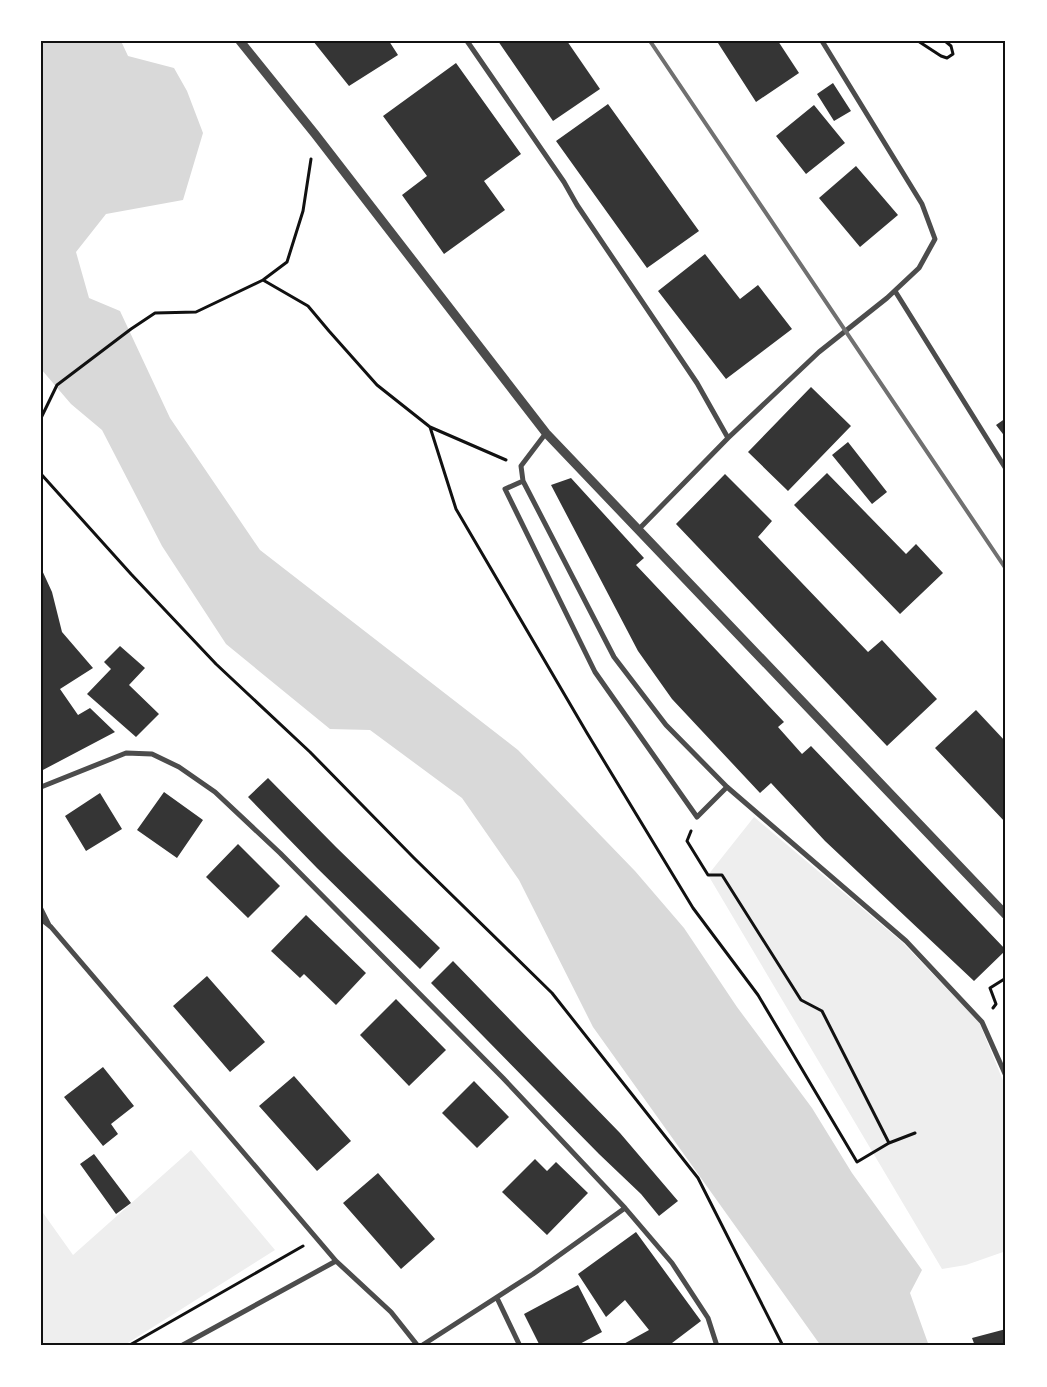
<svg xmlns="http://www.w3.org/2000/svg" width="1047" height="1387" viewBox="0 0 1047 1387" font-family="'Alegreya Sans',sans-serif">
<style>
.green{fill:#eee}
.water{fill:#d9d9d9}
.building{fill:#353535}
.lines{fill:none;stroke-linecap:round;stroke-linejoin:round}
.path{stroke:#111;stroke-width:3}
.minor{stroke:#4c4c4c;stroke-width:5}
.tertiary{stroke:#4c4c4c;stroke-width:9}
.rail{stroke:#707070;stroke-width:4}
.neatline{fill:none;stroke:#111;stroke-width:2}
</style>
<rect width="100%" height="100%" fill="#fff"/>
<!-- green -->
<path class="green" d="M754 817 902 942 979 1022 1006 1088V1251L966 1265 942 1269 708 875Z
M191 1150 275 1250 123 1346H41V1210L73 1255Z"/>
<!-- water -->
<path class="water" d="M41 41H121L128 56 174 68 187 91 203 133 183 200 106 214 76 252 89 298 120 311 170 418 260 550 518 750 635 871 684 928 737 1007 812 1108 852 1173 922 1270 910 1293 929 1346H821L593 1027 519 880 462 798 370 730 330 729 226 644 162 546 102 430 71 404 41 369Z"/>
<!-- building -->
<path class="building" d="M313 41H389L398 55 349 86Z
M498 41H567L600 89 553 121Z
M721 41H778L799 73 756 102 718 43Z
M456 63 521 154 484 181 505 210 444 254 402 195 427 176 383 116Z
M833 83 851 111 834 121 817 94Z
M608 104 699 231 647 268 556 141Z
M814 105 845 143 806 174 776 136Z
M856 166 898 215 860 247 819 198Z
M705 254 740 299 758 285 792 329 726 379 658 291Z
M811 387 851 426 788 491 748 452Z
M1006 418V438L996 425Z
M848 442 887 492 872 504 832 455Z
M827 473 906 554 916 544 943 573 900 614 794 505Z
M725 474 772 521 758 537 868 652 882 640 937 699 887 746 676 524Z
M571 478 644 558 636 565 784 722 778 727 802 754 811 746 1006 950 974 981 825 841 771 783 760 793 672 699 638 651 551 485Z
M41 568 52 592 62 632 93 668 60 689 78 715 90 708 115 732 41 771Z
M120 646 145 668 129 685 159 714 136 737 87 694 111 669 104 662Z
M976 710 1006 742V823L935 748Z
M268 778 336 847 440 948 420 969 317 868 248 797Z
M164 792 203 820 177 858 137 830Z
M100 793 122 829 86 851 65 816Z
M238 844 280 886 248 918 206 877Z
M306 915 366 973 336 1005 304 974 300 978 271 951Z
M453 961 620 1133 678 1201 659 1216 641 1194 599 1154 431 983Z
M207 976 265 1042 230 1072 173 1006Z
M396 999 446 1050 409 1086 360 1035Z
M103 1067 134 1106 111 1124 118 1134 103 1146 64 1097Z
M294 1076 351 1141 317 1171 259 1106Z
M474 1081 509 1117 477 1148 442 1113Z
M94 1154 131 1203 116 1214 80 1164Z
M535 1159 547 1171 556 1162 588 1193 547 1235 502 1192Z
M378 1173 435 1239 401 1269 343 1203Z
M636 1232 701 1321 672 1343 673 1346H620L649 1330 625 1300 606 1317 578 1274Z
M578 1285 602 1332 576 1346H540L524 1314Z
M1006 1329V1346H975L972 1338Z"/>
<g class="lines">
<!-- path -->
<path class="path" d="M918 41 941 56 947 58 953 54 951 46 945 41
M263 280 308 306 329 331 377 385 430 427 506 460
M41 418 57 385 131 329 155 313 196 312 263 280 287 262 303 211 311 159
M430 427 456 509 587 733 693 908 758 995 857 1162 889 1143
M41 474 131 574 216 664 310 752 414 858 552 993 698 1178 783 1346
M691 831 687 841 708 875H722L801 1000 822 1011 889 1143 915 1133
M993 1008 996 1004 990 988 1006 978
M128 1346 303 1246"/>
<!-- minor -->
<path class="minor" d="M467 41 564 182 577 205 697 383 728 438
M895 291 1006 469
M546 433 521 466 523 481 614 657 666 725 727 787 906 941 982 1022 1006 1076
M523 481 505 489 595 672 697 817 727 787
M638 530 728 438 819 352 887 298 919 268 935 239 922 204 822 41
M41 787 126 753 152 754 179 767 215 792 280 853 503 1078 625 1208 672 1263 708 1318 717 1346
M41 909 49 925
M41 919 51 927 336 1261 391 1312 418 1346
M497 1298 520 1346
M181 1346 336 1261
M421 1346 533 1274 625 1208"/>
<!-- tertiary -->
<path class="tertiary" d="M240 41 315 134 546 433 1006 915"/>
<!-- rail -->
<path class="rail" d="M650 41 1006 569"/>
</g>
<!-- border -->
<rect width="1047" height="1387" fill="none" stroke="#ffffff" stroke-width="85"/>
<rect x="42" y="42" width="962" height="1302" class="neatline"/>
</svg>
